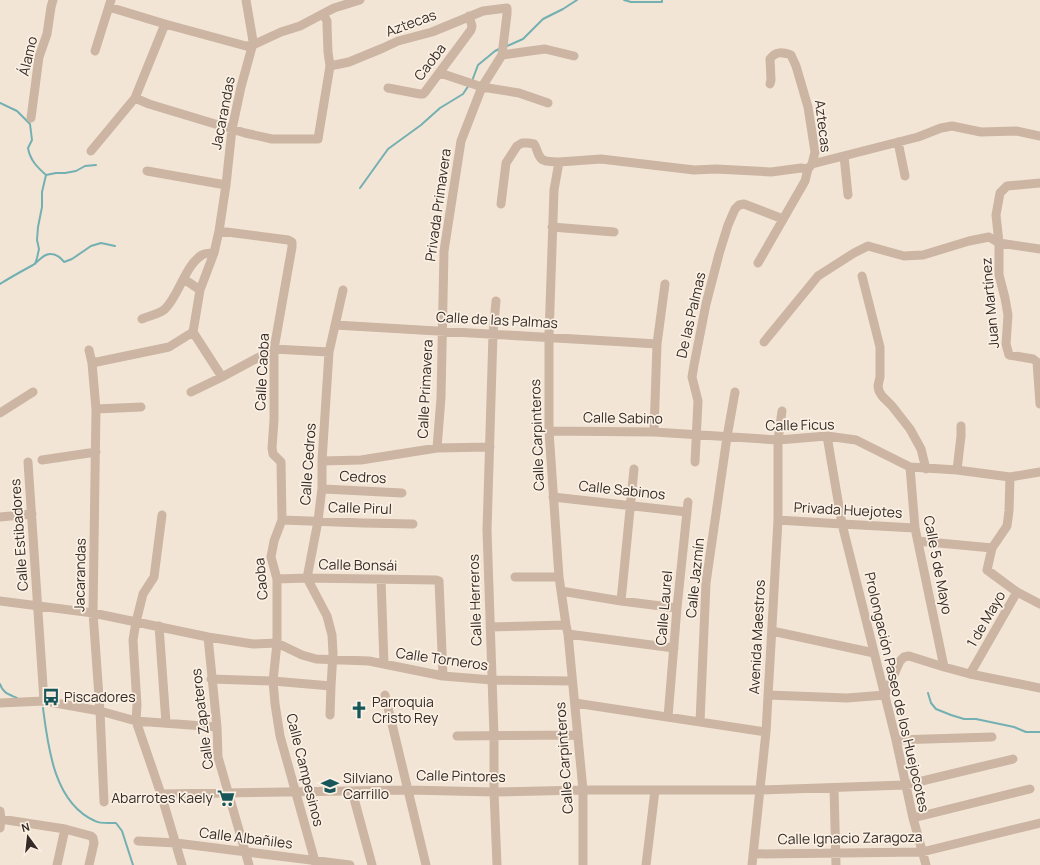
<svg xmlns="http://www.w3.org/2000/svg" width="1040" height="865" viewBox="0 0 1040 865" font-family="Manrope,sans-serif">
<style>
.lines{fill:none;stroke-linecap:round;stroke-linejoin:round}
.stream{stroke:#73b0b2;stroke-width:2}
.street{stroke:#ccb5a2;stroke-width:9}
.labels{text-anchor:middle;stroke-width:3.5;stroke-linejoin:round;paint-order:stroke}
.street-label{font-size:14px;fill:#352a25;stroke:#faf0e3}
.poi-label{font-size:14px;fill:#352a25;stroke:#faf0e3;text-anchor:start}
</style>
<rect width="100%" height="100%" fill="#f3e5d6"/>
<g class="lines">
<!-- stream -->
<path class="stream" d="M624 0 631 2H662V0
M507 46 523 39 543 19 563 9 577 0
M472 81 478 65 495 51 499 49
M0 103 17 111 30 124 32 140 28 148C30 160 37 167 46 175L42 192V207L38 227 37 240 39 249 37 258 35 264
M46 175 56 173H65L76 171 85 166 96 165
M360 188 388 149 421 125 440 108 463 94 469 85
M0 284C11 277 22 271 33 265 39 261 44 253 51 254 57 254 61 258 64 262L72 259 91 246 101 243 115 246
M0 684C3 693 8 694 17 698
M928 693 931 703 936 709 951 715 964 719H976L1014 727 1026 732H1040
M43 708C48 747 54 803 95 821 100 824 110 823 116 823L122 831 133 865"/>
<!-- street -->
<path class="street" d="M109 7 165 24 246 46 253 45 281 32 300 26 334 8 360 0
M95 51 111 0
M502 55 530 51 545 49 574 56
M330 66 349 62 383 48 398 41 432 32 483 11 507 8V14L502 55 482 87 461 141 444 251 441 398 437 448
M440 73 482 87 519 93 548 103
M388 88 420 94H423L425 92 471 30 472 26 469 16
M135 98 149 104 245 133 272 139H318L330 66 328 52 327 25V21L323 14
M31 118 39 57 47 34 51 7 53 0
M898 142 905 176
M91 151 135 98 165 24
M844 156 848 195
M812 164 918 137 941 128 952 126 981 132 1016 131 1040 136
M147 171 226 185
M1040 183 1007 186 1000 193 996 215 999 243V275L1005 298 1008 315 1006 344 1009 355 1033 359 1037 362 1040 404
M501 204 506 163 517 146 522 143H528L534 144C537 148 537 153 540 157 543 163 553 161 559 162
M552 227 614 232
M219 231 288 240 292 242V247L274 349V420L272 448 273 454 281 462 282 520 274 541 271 557 277 579V643L273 681 275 704 280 736 316 865
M758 263 805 181 808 169 812 164 815 152 808 107 796 66 791 55C782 52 776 51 770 59L771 80 770 84
M862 276 880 347V377L878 386 879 391 882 396 892 406 910 429 921 449 926 469
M184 279 200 290
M496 301 493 334 487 530 494 736V792L497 865
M142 319C148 316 160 314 165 309 179 296 185 265 202 255 205 253 210 253 214 253
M335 325C443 332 550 337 657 344
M193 332 222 377 274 349
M764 342 818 276 854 253 868 246 904 256 923 255 969 241 989 237 999 243 1040 249
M274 349 329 352
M89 350 92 363 96 409 93 613 100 711 104 802
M92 363 169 347 193 332 200 290 214 253 219 231 226 185 232 129 241 87 252 47 253 41 246 0
M191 392 222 377
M96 409 141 407
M0 413 33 392
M549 431 654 432 778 440 827 436 856 440 910 467 957 470 1010 477 1040 472
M654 432 657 344 665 284
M827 436 842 524 896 740 913 818 926 865
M42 460 96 452
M322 461 361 460 437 448 490 447
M28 462 44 701
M695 462 698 401 692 377 694 365 706 304 719 254 728 225 735 209 739 205 744 204 783 219
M910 467 915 528 944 667
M957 470 961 436V426
M1010 477 1009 511 1007 526 992 548 987 570 1017 592 1040 604
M322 488 324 489 402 493
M553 497 687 512
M162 515 154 577 143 594 136 622 133 640 137 705 136 721 161 794 182 865
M0 517 32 514
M282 520 363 523 413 524
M778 520 842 524 915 528
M918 541 992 548
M515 577H559
M277 579 307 578 436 580 439 581 443 676
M381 579 384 664
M561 591 621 601 677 608
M0 601 93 613 208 637 253 644 277 643 302 655 316 659 369 661 443 676 492 680 572 681
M621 601 634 469
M159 626 166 723
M490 627 566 625
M772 631 874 653
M568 634 674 648
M208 637 217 727 218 757 249 865
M970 674 1017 592
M211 679 273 681 331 686
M385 695 426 865
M768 695 847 698 885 695 900 661 904 657 909 656 944 667 970 674 1040 688
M0 703 44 701 100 711 136 721 217 727
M575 703 766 732
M330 715 331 686 333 653 332 635 327 616 307 578 318 521 322 488V461L329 352 343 290
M668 717 677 608 688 502
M700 722 706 583 727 437 735 392
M457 736 578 735
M896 740 992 737
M834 788 836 865
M352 791 372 865
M161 794 408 790 494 792 583 790H760L905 785 1013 759
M0 811 1 819 0 828
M913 818 1030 789
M0 819 65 829 91 836 93 838 94 843 89 865
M138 841 176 843 350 865
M753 854 922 852 1040 823
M57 865 65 829
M583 865V790L568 634 566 625 559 577 549 431V336L554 190 559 162 601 159 694 170 716 169 771 172 801 168 808 169
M646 865 655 790
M752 865 766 732 778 520V440L782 411"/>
</g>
<!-- icons -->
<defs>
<g id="bus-bare" transform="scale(1.38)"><path d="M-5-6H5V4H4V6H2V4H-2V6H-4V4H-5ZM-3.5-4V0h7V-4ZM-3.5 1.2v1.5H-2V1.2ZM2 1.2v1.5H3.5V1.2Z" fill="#17565a" stroke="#faf0e3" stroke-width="2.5" paint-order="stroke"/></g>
<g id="church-bare" transform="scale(1.38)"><path d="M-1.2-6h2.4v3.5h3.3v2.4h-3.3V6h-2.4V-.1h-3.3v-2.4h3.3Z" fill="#17565a" stroke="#faf0e3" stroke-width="2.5" paint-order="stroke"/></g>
<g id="school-bare" transform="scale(1.38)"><path d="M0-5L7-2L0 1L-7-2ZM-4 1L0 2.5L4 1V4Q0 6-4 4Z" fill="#17565a" stroke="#faf0e3" stroke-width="2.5" paint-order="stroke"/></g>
<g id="supermarket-bare" transform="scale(1.38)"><path d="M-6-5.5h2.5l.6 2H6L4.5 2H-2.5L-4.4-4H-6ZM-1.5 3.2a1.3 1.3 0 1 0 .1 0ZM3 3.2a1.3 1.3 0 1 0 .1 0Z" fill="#17565a" stroke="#faf0e3" stroke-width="2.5" paint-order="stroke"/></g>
</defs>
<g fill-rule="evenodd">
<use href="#bus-bare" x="51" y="697"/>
<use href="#church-bare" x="359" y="710"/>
<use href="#school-bare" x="330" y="786"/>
<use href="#supermarket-bare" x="226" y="798"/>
</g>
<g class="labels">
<!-- street labels -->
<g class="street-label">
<text transform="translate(411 23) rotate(-20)" y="5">Aztecas</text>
<text transform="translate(28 56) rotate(-77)" y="5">Álamo</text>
<text transform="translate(430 62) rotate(-53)" y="5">Caoba</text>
<text transform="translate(223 113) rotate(-79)" y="5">Jacarandas</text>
<text transform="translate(823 126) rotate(83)" y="5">Aztecas</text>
<text transform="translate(438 205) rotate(-82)" y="5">Privada Primavera</text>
<text transform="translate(990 303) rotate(-95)" y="5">Juan Martínez</text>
<text transform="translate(691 315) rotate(-77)" y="5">De las Palmas</text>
<text transform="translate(497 320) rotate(3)" y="5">Calle de las Palmas</text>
<text transform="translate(262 372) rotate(-87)" y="5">Calle Caoba</text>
<text transform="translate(425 389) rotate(-87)" y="5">Calle Primavera</text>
<text transform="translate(623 418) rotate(1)" y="5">Calle Sabino</text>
<text transform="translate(800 425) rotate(-1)" y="5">Calle Ficus</text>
<text transform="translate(537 435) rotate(-92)" y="5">Calle Carpinteros</text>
<text transform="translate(308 464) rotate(-86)" y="5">Calle Cedros</text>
<text transform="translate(363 477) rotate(3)" y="5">Cedros</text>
<text transform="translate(622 490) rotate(6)" y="5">Calle Sabinos</text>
<text transform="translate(360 508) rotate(2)" y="5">Calle Pirul</text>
<text transform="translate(848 510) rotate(3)" y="5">Privada Huejotes</text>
<text transform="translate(19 535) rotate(-94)" y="5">Calle Estibadores</text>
<text transform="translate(358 565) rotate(1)" y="5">Calle Bonsái</text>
<text transform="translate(938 565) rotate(79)" y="5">Calle 5 de Mayo</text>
<text transform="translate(80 575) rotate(-89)" y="5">Jacarandas</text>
<text transform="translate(695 578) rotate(-84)" y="5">Calle Jazmín</text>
<text transform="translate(261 579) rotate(-95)" y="5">Caoba</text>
<text transform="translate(475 600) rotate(-92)" y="5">Calle Herreros</text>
<text transform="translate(664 608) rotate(-85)" y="5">Calle Laurel</text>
<text transform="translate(986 619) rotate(-60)" y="5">1 de Mayo</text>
<text transform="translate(757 637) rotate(-87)" y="5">Avenida Maestros</text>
<text transform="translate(442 659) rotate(8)" y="5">Calle Torneros</text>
<text transform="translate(897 692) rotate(77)" y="5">Prolongación Paseo de los Huejocotes</text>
<text transform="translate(202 719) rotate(-97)" y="5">Calle Zapateros</text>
<text transform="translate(564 758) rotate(-94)" y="5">Calle Carpinteros</text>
<text transform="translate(305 770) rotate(76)" y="5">Calle Campesinos</text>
<text transform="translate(461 776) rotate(1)" y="5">Calle Pintores</text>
<text transform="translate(246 838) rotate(7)" y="5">Calle Albañiles</text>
<text transform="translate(850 838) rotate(-1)" y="5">Calle Ignacio Zaragoza</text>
</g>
<!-- poi labels -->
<g class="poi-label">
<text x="64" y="702">Piscadores</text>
<text x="372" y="707">Parroquia<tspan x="372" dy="16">Cristo Rey</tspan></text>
<text x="343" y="783">Silviano<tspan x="343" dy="16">Carrillo</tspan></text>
<text x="213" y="803" text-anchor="end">Abarrotes Kaely</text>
</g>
</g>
<!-- north arrow -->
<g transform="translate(28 837) rotate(345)" stroke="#faf0e3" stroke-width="3" paint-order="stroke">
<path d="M0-3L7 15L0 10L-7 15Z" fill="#352a25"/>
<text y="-6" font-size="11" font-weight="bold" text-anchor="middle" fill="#352a25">N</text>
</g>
</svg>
